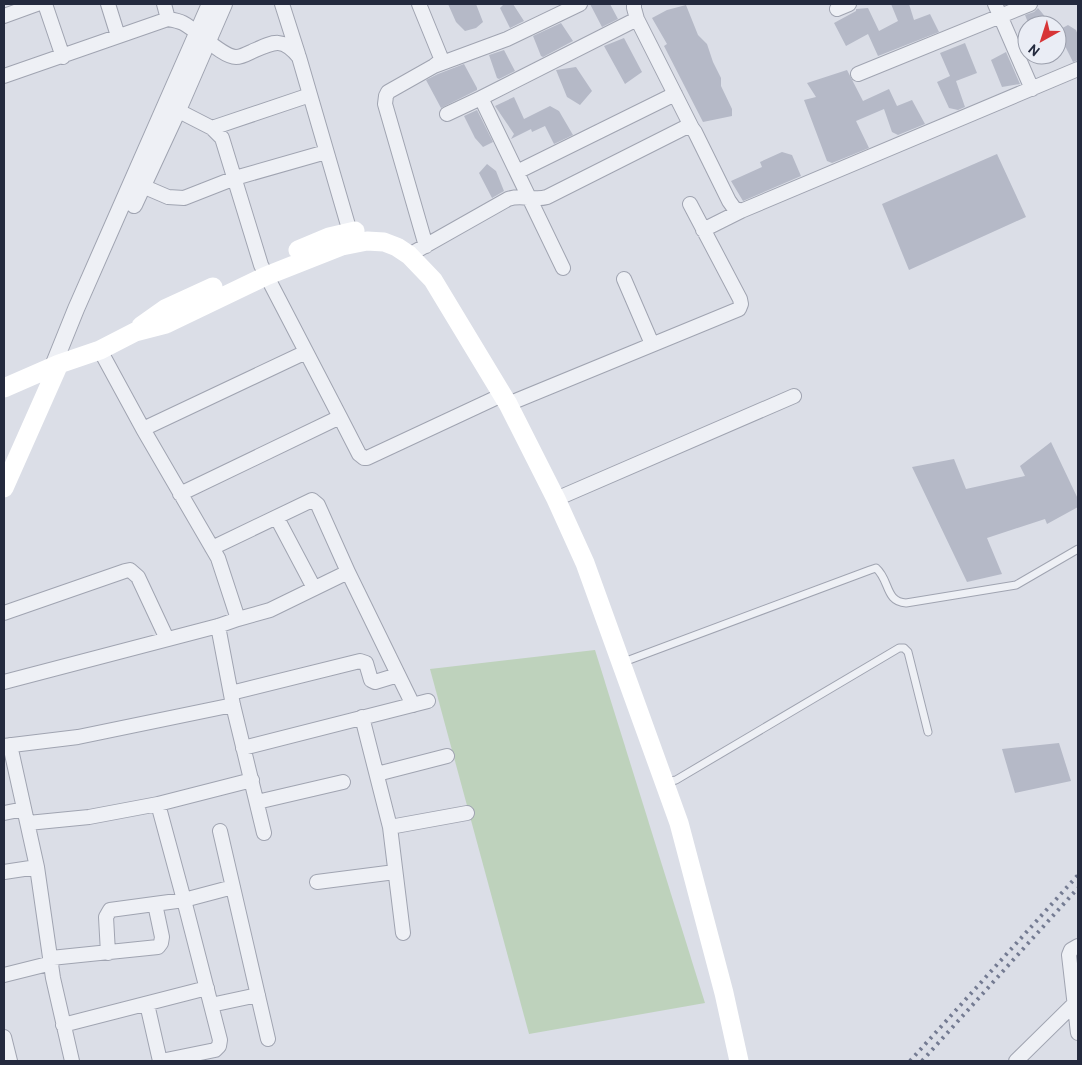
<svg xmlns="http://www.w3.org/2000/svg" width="1082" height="1065" viewBox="0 0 1082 1065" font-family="Overpass,sans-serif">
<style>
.green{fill:#bed2bc}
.building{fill:#b5b9c7}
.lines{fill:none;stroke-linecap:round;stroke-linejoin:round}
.service-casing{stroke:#a0a4b1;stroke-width:9}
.minor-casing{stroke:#a0a4b1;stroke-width:16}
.tertiary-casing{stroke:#a0a4b1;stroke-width:18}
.service{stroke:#eef0f5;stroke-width:7}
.minor{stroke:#eef0f5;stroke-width:14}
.tertiary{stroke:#eef0f5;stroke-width:16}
.secondary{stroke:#fff;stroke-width:19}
.rail{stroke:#747b92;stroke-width:4;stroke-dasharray:2.5 5;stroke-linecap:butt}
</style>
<rect width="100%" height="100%" fill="#dbdee7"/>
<!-- green -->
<path class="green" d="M595 650 705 1003 529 1034 430 669Z"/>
<!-- building -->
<path class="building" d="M448 4H476L483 22 476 28 465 31 456 22Z
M504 4H513L524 21 510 28 500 8Z
M590 4H610L618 19 602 27Z
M891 4H909L914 20 930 14 939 32 878 56 868 34 846 46 834 23 856 11V9L868 8 879 31 898 21Z
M686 5 698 35 707 44 713 62 721 78V86L732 109V116L703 122 664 46 667 44 652 18 667 10Z
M1038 8 1052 25H1029L1025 15 1034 12Z
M561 23 573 41 543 57 541 56 533 36Z
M1068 25 1076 30 1078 35V60L1073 62 1063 42 1057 43V31Z
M624 38 642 72 625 84 604 46Z
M965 43 977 73 956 81 965 107 958 110 949 108 937 82 950 76 940 53Z
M504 50 515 71 499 79 497 78 489 55Z
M1006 52 1020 84 1002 87 991 60Z
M464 64 477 88V90L441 108 426 80 438 74Z
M576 67 592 91 580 105 567 97 556 70Z
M847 70 863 101 889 89 897 106 912 100 925 124 898 135 892 132 884 109 856 121 869 148 832 163 827 161 804 100 816 97 807 83Z
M514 97 524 119 550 106 559 111 573 135 554 144 545 126 532 132 531 129 511 139 514 134 495 106Z
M477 110 493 142 483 147 475 138 464 116Z
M782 152 792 155 801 176 743 201 731 181 762 167 760 162Z
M997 154 1026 217 909 270 882 204Z
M487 164 496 171 504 191 492 198 479 173Z
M1051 442 1078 499V507L1047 524 1045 519 987 538 1002 574 967 582 912 467 954 459 966 489 1025 476 1020 466Z
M1059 743 1071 781 1015 793 1002 749Z"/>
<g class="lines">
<!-- service casing -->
<g class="service-casing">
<path id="service" d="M621 663 870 570 876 568C890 580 885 602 906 603L1016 585 1078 549
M666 782 676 780 899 648H904L908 652 928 732"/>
</g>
<!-- minor casing -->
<g class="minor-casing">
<path id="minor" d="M45 4 63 57
M108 4 118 36
M164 4 168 19
M282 4 298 54
M419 4 441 58 439 62 434 66 388 92 386 96 385 104 426 246
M634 4V8L637 19 692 128
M995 4 1032 89
M837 9 849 4
M4 16 37 4
M434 66 507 39 580 4
M858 74 1030 4
M4 76 168 19C174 20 179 21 183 23 197 30 222 57 236 57 241 57 247 54 251 52 273 42 282 36 299 57L350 232
M169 106 212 128 222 138 261 265 340 417
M447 114 481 98
M212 128 310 95
M517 172 675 94
M133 182 168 197 184 198 235 178 326 152
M703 230 741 211
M409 255 508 199C521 194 534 201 547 197L684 128H692L695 132 729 201 734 208 741 211 1078 69
M563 268 481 98 637 19
M624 279 652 344
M508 404 739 309 741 304 740 299 690 204
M143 429 306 352
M180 494 340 417 359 454 364 458H367L502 395
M556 499 794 396
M277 518 314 588
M212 548 312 500 318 505 348 572 270 610 238 619
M348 572 413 705
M4 613 125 571 130 570 138 577 167 639
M218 626 233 705 264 833
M4 682 218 626 238 619 218 558 143 429 100 350
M231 693 360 661 366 663 371 680 375 682 398 675
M362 717 390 827 403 933
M10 745 37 867 53 978 72 1061
M4 746 78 737 233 705
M243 748 428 701
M377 774 447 756
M257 802 343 782
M158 804 184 900 220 1040 219 1046 215 1050 161 1061
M4 813 24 809
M28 823 89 817 158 804 252 780
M390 827 467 813
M220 831 268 1039
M4 872 37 867
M317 882 395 872
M1078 946 1071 950 1069 955 1078 1033
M108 953 106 917 110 910 184 900 233 887
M51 958 158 947 161 943 162 937 155 904
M4 975 52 963
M147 1004 160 1061
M211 1005 258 995
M63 1025 207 988
M4 1037 10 1061
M1016 1061 1074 1004"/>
</g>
<!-- tertiary casing -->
<g class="tertiary-casing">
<path id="tertiary" d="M134 205 178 110 224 4
M53 366 76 309 210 4"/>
</g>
<!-- service -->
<use href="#service" class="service"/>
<!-- minor -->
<use href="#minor" class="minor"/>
<!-- tertiary -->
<use href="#tertiary" class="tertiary"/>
<!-- secondary -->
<path class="secondary" d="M298 250 329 237 355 231
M141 326 165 309 213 287
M4 388 59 364 100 350 135 332 166 324 266 276 342 246 367 241 384 242 397 247 409 255 433 280 508 404 556 499 585 563 679 823 724 993 739 1061
M4 488 59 364"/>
<!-- rail -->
<path class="rail" d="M910 1061 1078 875
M922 1061 1078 888"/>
</g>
<!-- border -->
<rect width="1082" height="1065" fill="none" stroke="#242a3e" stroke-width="10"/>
<!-- north arrow -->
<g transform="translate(1042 40) rotate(219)"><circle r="24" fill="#eaedf5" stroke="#9b9fac"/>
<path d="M0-4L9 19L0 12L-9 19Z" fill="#d73537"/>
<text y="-8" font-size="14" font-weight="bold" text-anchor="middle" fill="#242a3e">N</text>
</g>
</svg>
